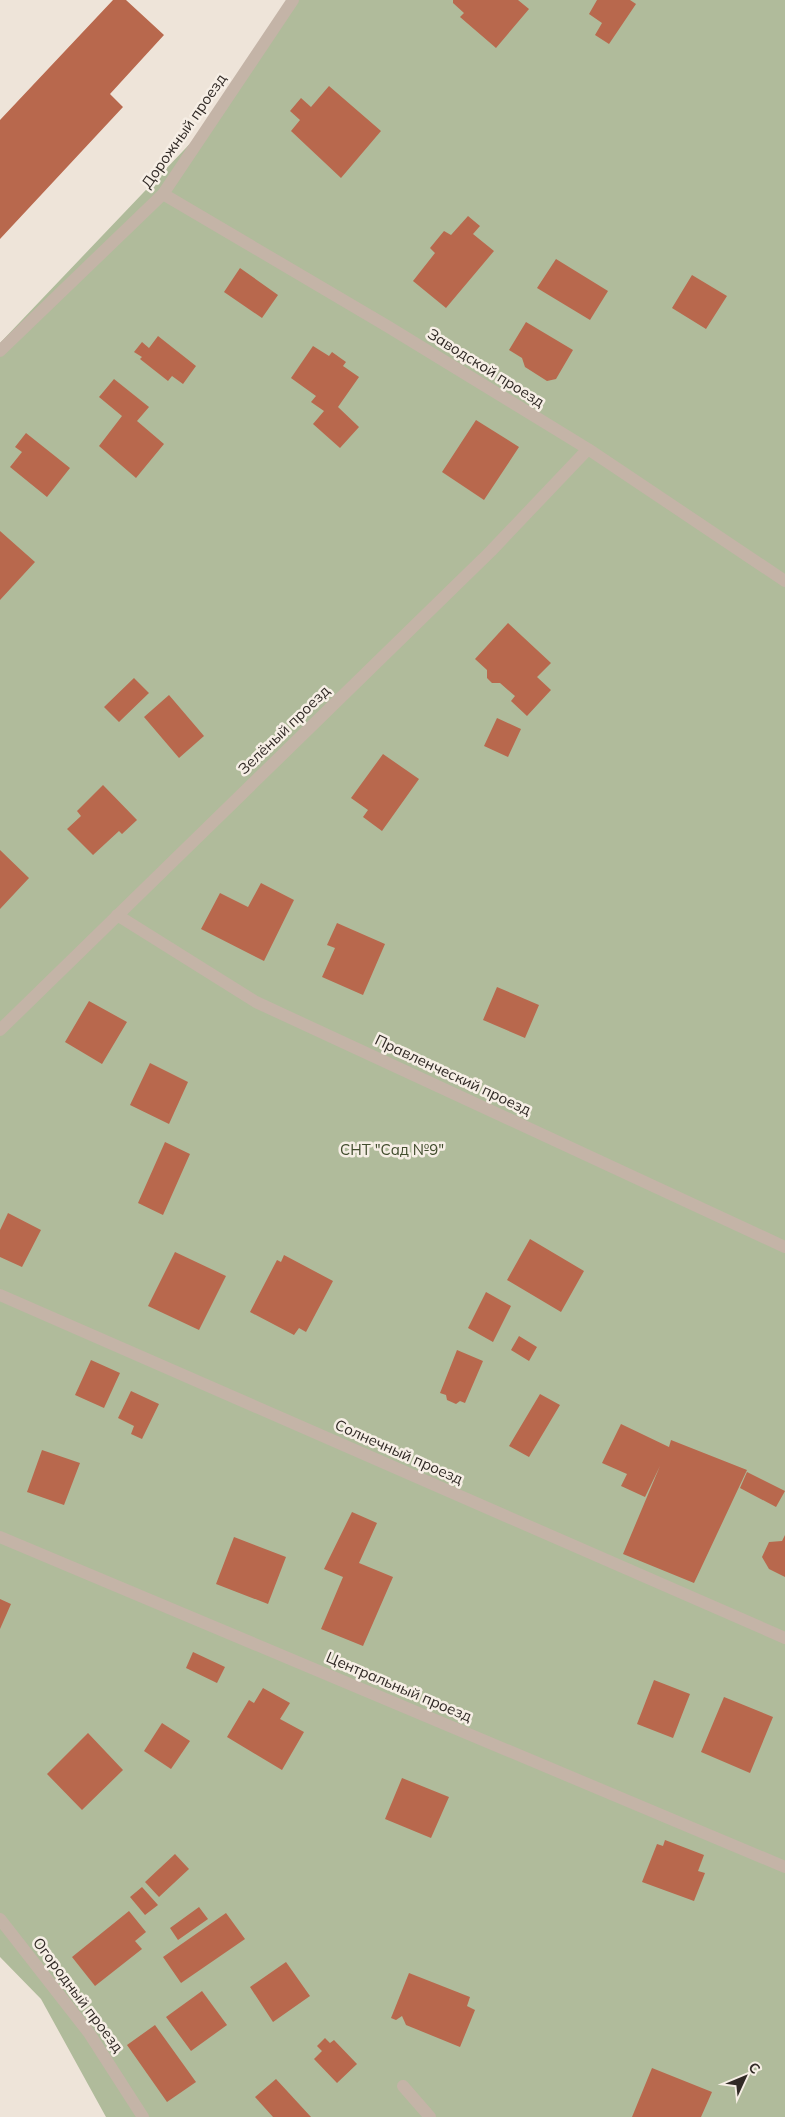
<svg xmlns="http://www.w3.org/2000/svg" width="785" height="2117" viewBox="0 0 785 2117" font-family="Mulish,sans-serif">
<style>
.garden{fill:#b0bb9b}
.building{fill:#b8684d}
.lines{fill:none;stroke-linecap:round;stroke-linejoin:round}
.street{stroke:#c4b4a7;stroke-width:12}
.labels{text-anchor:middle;stroke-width:5;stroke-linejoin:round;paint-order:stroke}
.street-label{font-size:15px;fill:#312a26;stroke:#f6eee5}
.park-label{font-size:15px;fill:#414d2d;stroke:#f6eee5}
</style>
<rect width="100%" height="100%" fill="#eee4d9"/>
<!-- garden -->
<path class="garden" d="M295 0H785V2117H106L41 1999 0 1957V343L224 108Z"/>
<!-- building -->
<path class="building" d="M113 0H126L164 35 110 94 123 107 0 239V120Z
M453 0H518L529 9 496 48 460 17 464 13 453 3Z
M597 0H630L636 4 609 44 595 35 602 23 589 14Z
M329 86 381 131 341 178 291 131 300 120 290 111 301 98 311 107Z
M468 216 480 226 473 234 494 251 446 308 413 281 435 253 430 248 444 231 451 235Z
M556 259 608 291 590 320 537 288Z
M240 268 278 295 262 318 224 292Z
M692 275 727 296 706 329 672 308Z
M526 322 573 350 556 379 547 381 525 367 522 358 509 350Z
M158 336 196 366 183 384 172 376 168 381 140 359 142 357 134 352 142 342 149 348Z
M313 346 329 356 332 352 346 362 343 366 359 377 338 407 359 427 340 448 313 424 324 411 311 402 316 396 291 378Z
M114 379 149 407 137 421 164 444 136 478 99 446 122 416 99 397Z
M476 420 519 447 484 500 442 472Z
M26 433 70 468 47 497 10 467 22 452 15 447Z
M0 531 35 562 0 600Z
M508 623 551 663 537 677 551 690 527 716 511 701 515 696 500 683H492L487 678V670L475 659Z
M134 678 149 693 119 722 104 707Z
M169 695 204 736 179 758 144 717Z
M497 718 521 729 508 757 484 746Z
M383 754 419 779 382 831 363 817 368 810 351 798Z
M103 785 137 820 122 834 119 831 93 855 67 829 81 816 77 811Z
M0 850 29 878 0 909Z
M261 883 294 900 264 961 201 929 220 893 248 907Z
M337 923 385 944 363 995 322 977 335 948 327 945Z
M497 987 539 1005 525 1038 483 1020Z
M89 1001 127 1022 102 1064 65 1042Z
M150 1063 188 1082 169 1124 130 1105Z
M165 1142 190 1154 163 1215 138 1203Z
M8 1213 41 1230 22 1267 0 1257V1230Z
M530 1239 584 1271 561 1312 507 1280Z
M175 1252 226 1276 199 1330 148 1306Z
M284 1255 333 1281 306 1332 299 1328 294 1335 250 1312 277 1260 281 1262Z
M486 1292 511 1306 493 1342 468 1328Z
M519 1336 537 1347 529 1361 511 1350Z
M457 1350 483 1361 465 1403 460 1401 456 1404 447 1400 446 1395 440 1393Z
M91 1360 120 1373 104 1408 75 1395Z
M131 1391 159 1404 142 1439 131 1434 134 1426 118 1418Z
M540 1394 560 1405 529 1457 509 1446Z
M621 1424 669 1447 671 1440 747 1470 694 1583 623 1554 660 1466 645 1497 621 1486 627 1474 602 1463Z
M42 1450 80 1463 64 1505 27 1492Z
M747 1472 785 1491 776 1507 740 1488Z
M352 1512 377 1523 359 1563 393 1577 363 1646 321 1629 343 1577 324 1569Z
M785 1535V1577L769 1569 762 1557 769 1542 782 1541Z
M234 1537 286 1557 268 1604 216 1584Z
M0 1599 11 1604 0 1629Z
M193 1652 225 1667 217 1683 186 1668Z
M654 1680 690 1694 673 1738 637 1724Z
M263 1688 290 1703 280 1719 304 1732 282 1770 227 1737 249 1700 254 1703Z
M724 1697 773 1717 750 1773 701 1752Z
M162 1723 190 1741 171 1769 144 1751Z
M88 1733 123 1770 82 1810 47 1774Z
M402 1778 449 1797 431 1838 385 1819Z
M665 1840 704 1855 698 1871 705 1873 694 1901 642 1882 657 1844 663 1846Z
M175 1854 189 1869 159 1897 145 1882Z
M142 1887 158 1905 145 1915 130 1897Z
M199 1907 208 1919 178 1940 170 1928Z
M129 1911 146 1932 135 1941 142 1949 95 1986 72 1957Z
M226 1913 245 1939 181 1983 163 1957Z
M286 1962 310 1996 273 2022 250 1987Z
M409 1973 470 1997 467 2006 475 2010 460 2047 406 2025 402 2016 396 2020 391 2018Z
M202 1991 227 2025 191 2051 166 2017Z
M155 2025 196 2082 167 2102 127 2045Z
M325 2038 330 2043 334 2040 357 2064 337 2083 314 2059 322 2051 317 2046Z
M652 2068 712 2092 701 2117H632Z
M276 2079 311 2117H273L255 2097Z"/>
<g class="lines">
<!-- street -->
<path class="street" d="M163 194 387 326 588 449 785 581
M0 351 163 194 293 0
M117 915 256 1002 785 1247
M0 1030 491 551 588 449
M0 1295 785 1638
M0 1537 785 1867
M0 1919 89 2033 143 2117
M403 2086 430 2117"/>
</g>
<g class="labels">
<!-- street labels -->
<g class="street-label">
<text transform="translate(184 131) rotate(-55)" y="5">Дорожный проезд</text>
<text transform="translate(486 368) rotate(32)" y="5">Заводской проезд</text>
<text transform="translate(284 730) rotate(-44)" y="5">Зелёный проезд</text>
<text transform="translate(453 1075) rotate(25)" y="5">Правленческий проезд</text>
<text transform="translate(399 1452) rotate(24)" y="5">Солнечный проезд</text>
<text transform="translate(399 1687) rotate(23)" y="5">Центральный проезд</text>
<text transform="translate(78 1995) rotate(53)" y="5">Огородный проезд</text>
</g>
<!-- park labels -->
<g class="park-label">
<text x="392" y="1155">СНТ "Сад №9"</text>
</g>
</g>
<!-- north arrow -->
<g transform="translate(745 2077) rotate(46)" stroke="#f6eee5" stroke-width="4" paint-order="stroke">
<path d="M0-4L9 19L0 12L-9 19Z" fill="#312a26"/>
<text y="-8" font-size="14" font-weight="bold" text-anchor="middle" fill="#312a26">С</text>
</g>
</svg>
